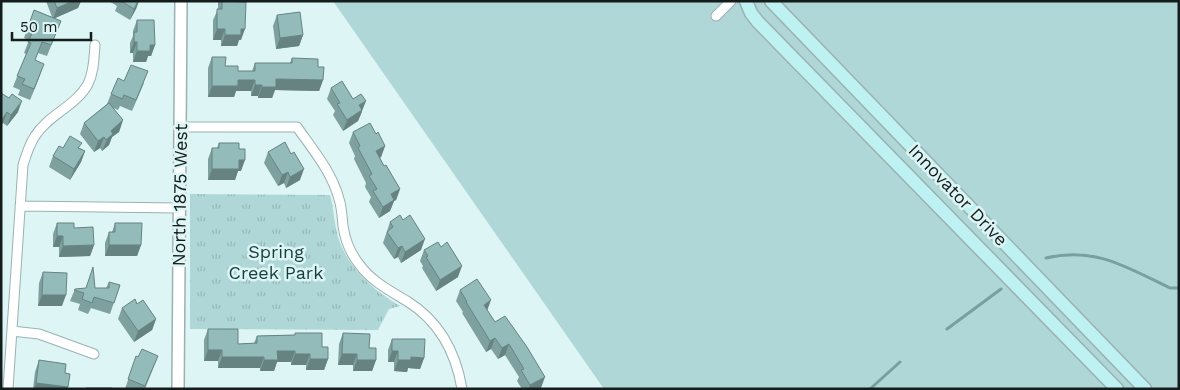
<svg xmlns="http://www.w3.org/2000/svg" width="1180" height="390" viewBox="0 0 1180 390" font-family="'Work Sans',sans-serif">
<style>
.grass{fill:#afd7d7}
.park{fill:url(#park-tufts)}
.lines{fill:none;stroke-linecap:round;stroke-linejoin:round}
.stream{stroke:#78a09f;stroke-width:3}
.minor-casing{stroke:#9bb1b1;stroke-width:11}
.tertiary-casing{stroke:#9bb1b1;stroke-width:14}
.secondary-casing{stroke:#9bb1b1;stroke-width:15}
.minor{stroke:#fff;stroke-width:9}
.tertiary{stroke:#fff;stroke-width:11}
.secondary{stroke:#bef1f1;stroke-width:12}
.wall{fill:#7ea1a0}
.shaded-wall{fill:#668382}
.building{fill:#92bbba;stroke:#668382}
.labels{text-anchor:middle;stroke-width:5;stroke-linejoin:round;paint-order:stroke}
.street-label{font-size:18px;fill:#141c1c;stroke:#ddf5f4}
.park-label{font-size:18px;fill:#153d3c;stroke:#ddf5f4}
</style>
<defs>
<pattern id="park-tufts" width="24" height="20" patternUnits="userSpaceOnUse" patternTransform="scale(1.25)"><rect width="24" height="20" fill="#afd7d7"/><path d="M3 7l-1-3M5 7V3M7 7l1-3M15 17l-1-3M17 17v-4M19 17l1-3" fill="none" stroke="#96b8b8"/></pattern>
</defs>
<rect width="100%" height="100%" fill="#ddf5f4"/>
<!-- grass -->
<path class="grass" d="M333 1H1179V389H604Z"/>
<!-- park -->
<path class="park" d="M190 194 330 195C334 209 334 223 338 237 349 270 372 289 400 306L389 309 378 330 190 329Z"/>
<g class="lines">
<!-- stream -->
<path class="stream" d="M1046 258C1095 246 1128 268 1170 288H1179
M947 329 1001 289
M870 389 900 362"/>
<!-- minor casing -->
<g class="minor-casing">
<path id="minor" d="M716 16 731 1
M180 127H297C313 150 332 172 339 199 342 208 342 217 343 226 345 239 351 254 359 264 371 281 390 291 407 301 439 321 456 353 462 389
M20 206 179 208
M12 331 39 334 94 354
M8 389 23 165C26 155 29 145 35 136 48 115 76 106 88 84 94 72 94 58 95 45"/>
</g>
<!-- tertiary casing -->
<g class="tertiary-casing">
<path id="tertiary" d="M178 389 181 1"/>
</g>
<!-- secondary casing -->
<g class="secondary-casing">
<path id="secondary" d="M746 1 751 13 758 22 1117 389
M771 1 1145 389"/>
</g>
<!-- minor -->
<use href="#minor" class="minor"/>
<!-- tertiary -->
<use href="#tertiary" class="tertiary"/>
<!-- secondary -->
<use href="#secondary" class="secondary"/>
</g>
<!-- wall -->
<path class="wall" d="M46 1H81L78 8 55 18 61 21 47 56 38 53 35 60 40 75 30 100 18 95 20 90 13 87 26 54 24 53 29 40 24 38 34 10 52 17Z
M109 1H139L136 9 130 20 115 11 117 6Z
M218 1H235L241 40H239L237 46H221V40H213V20L218 9Z
M277 15 303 35 299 46 276 49 273 26Z
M137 20 155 45 151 56H148L146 62H133V53H130V43L133 36V31Z
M212 57 225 66 238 71H252L255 63H290L292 58 318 67 323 80 319 91 275 90 272 98H258V96H251V91H236L234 97H208V68Z
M124 81 144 83 132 111 120 106 118 110 113 108 123 120 119 132 112 137 109 145 102 151 100 148 94 152 80 134 84 123 107 104 111 94Z
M331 88 362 112 358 121 343 131 333 115 335 111 327 99Z
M1 93 18 112 7 126 3 123Z
M353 132 376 134 385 146 381 157 380 158 384 166 400 189 396 200 394 201 390 211 379 218 369 202 371 197 365 187 366 183 354 159 355 156 349 143Z
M219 143 241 171H238L235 180H208V159L212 148H217Z
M63 148H80L85 151 81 162 70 180 49 167 53 156Z
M268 152 300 180 286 188 284 183 278 186 264 163Z
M390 222 421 250 401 263 398 257 394 259 383 243Z
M57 223 94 245 90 256 59 257V247H53V234Z
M115 223 141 245 137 256H105V243L109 232H112Z
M441 247 458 277 436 291 422 268 423 266 420 261 424 250Z
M43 272 62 306H38L39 283Z
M109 282 120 285 110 314 91 308 88 314 78 310 80 304 70 301 75 289 106 288Z
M460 290 487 310 541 388 539 389H522L517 381 519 377 505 355 498 359 491 349 486 352 462 313 463 312 456 301Z
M137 304 156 319 152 330 134 342 118 319 122 308Z
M208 329 238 344 254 343 257 336 295 335V333L322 347 328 359 324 370H306V365H291V362H277L274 371H260V368H218V361H204V340Z
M343 333 369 348 376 360 372 371H353V365H338L339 344Z
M392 339 424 358 420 369 408 368 407 372 394 371V362H388V350Z
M136 356 138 357 158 356 145 389H125Z
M39 360 65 373 68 389H33L35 372Z"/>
<!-- shaded-wall -->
<path class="shaded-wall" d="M73 1H81L78 8 53 19 57 8Z
M138 1H139L136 9 130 20 134 9Z
M217 29H225L221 40H213Z
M241 29H245L241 40H239L237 46H221L225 35Z
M303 35 299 46 276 49 280 38Z
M134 42H137L133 53H130Z
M150 45H155L151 56H148L146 62H133L137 51Z
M44 64 40 75 30 100 34 89Z
M276 79 323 80 319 91 275 90 272 98H258L262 87Z
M238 80H255L251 91H236L234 97H208L212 86Z
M255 85H262L258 96H251Z
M22 101 18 112 7 126 11 115Z
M366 101 358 121 343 131 347 120 359 105Z
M7 112 3 123 1 126V121Z
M123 120 119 132 112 137 109 145 102 151 111 131Z
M104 137 100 148 94 152 98 141Z
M385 146 381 157 372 162 376 151Z
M85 151 81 162 70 180 74 169Z
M239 160H245L241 171H238L235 180H208L212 169Z
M304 169 300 180 286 188 290 177Z
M288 172 284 183 278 186 282 175Z
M400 189 396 200 394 201 390 211 379 218 383 207 391 194Z
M57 236H63L59 247H53Z
M425 239 421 250 401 263 405 252Z
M94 245 90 256 59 257 63 246Z
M109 245H141L137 256H105Z
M402 246 398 257 394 259 398 248Z
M462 266 458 277 436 291 440 280Z
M42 295H66L62 306H38Z
M491 300 487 311 484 305Z
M156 319 152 330 134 342 138 331Z
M495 338 491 349 486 352 490 341Z
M509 344 505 355 498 359 502 348Z
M208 350H222L218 361H204Z
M277 351H295L291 362H277L274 371H260L264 360Z
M392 351H398L394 362H388Z
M295 354H310L306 365H291Z
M342 354H357L353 365H338Z
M222 357H264L260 368H218Z
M411 357 424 358 420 369 408 368 407 372 394 371 398 360Z
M310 359H328L324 370H306Z
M357 360H376L372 371H353Z
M545 377 541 388 539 389H529L530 385Z
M36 383 68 387V389H34Z"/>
<!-- building -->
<path class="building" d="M54 1H73L57 8Z
M121 1H138L134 9Z
M222 1 246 2 245 29H241V35H225V29H217V9H222Z
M34 10 61 21 51 45 42 42 35 60 44 64 34 89 22 84 25 79 17 76 31 43 28 42 34 29 28 27Z
M300 12 303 35 280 38 277 15Z
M137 20H154L155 45H150V51H137V42H134V32H137Z
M212 57H226L225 66H238V71H255V63H292V58L318 59V67H324L323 80 276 79V87H262V85H255V80H238V86H212Z
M131 65 148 71 136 100 124 95 122 99 111 94 118 78 124 81Z
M342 81 353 99 361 94 366 101 359 105 362 110 347 120 337 104 340 103 331 88Z
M1 93 9 98 12 94 22 101 11 115 7 112 1 121Z
M109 103 123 120 111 131 113 134 106 140 104 137 98 141 84 123Z
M370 123 376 134 378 132 385 146 376 151 384 166 386 165 400 189 391 194 394 200 383 207 373 191 377 189 369 176 372 174 358 148 360 146 353 132Z
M70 136 82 143 78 148 85 151 74 169 53 156 59 146 63 148Z
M285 142 291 154 294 152 304 169 290 177 288 172 282 175 268 152Z
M219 143H239V149H245V160H239V169H212V148H219Z
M400 215 403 220 410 215 425 239 405 252 402 246 398 248 387 232 393 227 390 222Z
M57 223H74V228L93 227 94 245 63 246V236H57Z
M115 223H142L141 245H109V232H115Z
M438 242 441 247 447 242 462 266 440 280 426 257 428 256 424 250Z
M93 267 95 288H109V282L120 285 114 303 94 297 92 303 82 299 84 293 74 290 75 289 86 288Z
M43 272 67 273 66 295H42Z
M477 279 491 300 484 305 495 322 505 316 527 347 545 377 530 385 521 370 524 369 509 344 502 348 495 338 490 341 466 302H467L460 290Z
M135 299 137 304 143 300 156 319 138 331 122 308Z
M208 329H238V344L257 343V336L295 335V333H322V347H328V359H310V354H295V351H277L278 360H264V357H222V350H208Z
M343 333 370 334 369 348H376V360H357V354H342Z
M392 339H425L424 358 411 357V360H398V351H392Z
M142 349 158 356 145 386 128 379 136 356 138 357Z
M39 360 66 364 65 373 70 374 68 387 36 383Z
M86 388H112V389H86Z"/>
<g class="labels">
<!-- street labels -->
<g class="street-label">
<text transform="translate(180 195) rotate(-89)" y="6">North 1875 West</text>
<text transform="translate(958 195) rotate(46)" y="6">Innovator Drive</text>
</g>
<!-- park labels -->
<g class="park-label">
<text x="276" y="258">Spring<tspan x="276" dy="21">Creek Park</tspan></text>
</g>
</g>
<!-- border -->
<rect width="1180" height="390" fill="none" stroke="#141c1c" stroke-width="5"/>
<!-- scale -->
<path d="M12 32v8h79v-8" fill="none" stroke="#141c1c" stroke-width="2.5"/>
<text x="20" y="32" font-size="15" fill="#141c1c" stroke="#ddf5f4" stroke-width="4" paint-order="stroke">50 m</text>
</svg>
